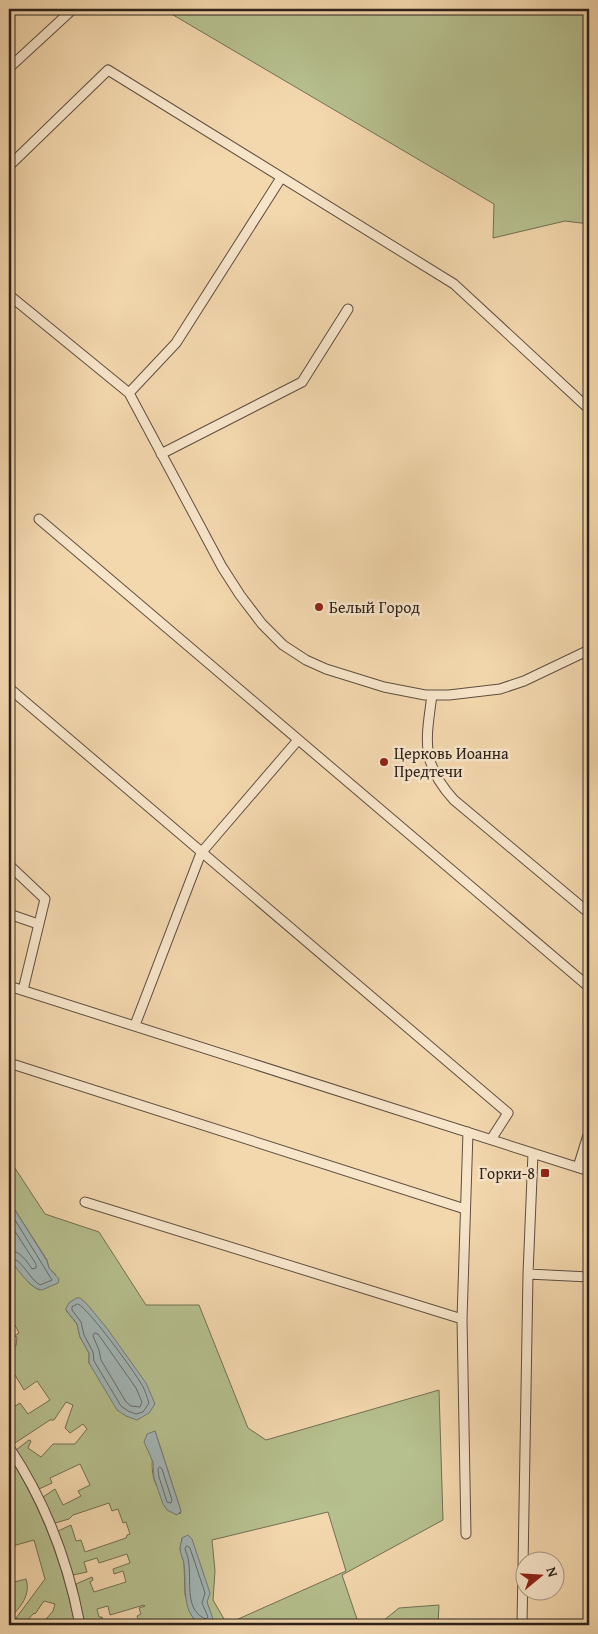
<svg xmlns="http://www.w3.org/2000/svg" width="598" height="1634" viewBox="0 0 598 1634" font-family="'Gentium Book Plus',serif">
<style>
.green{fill:#b6bf8e;stroke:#727054;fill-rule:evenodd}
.water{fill:#a1b6b7;stroke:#737b79}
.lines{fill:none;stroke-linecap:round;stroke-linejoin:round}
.shore{stroke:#686c69;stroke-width:1}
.minor-casing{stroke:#5f4f40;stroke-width:11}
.minor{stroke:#f7e5ca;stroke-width:9}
.poi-dot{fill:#8f2418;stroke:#f7e5ca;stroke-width:2}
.labels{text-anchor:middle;stroke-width:5;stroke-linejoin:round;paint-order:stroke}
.poi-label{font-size:16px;fill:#2e221b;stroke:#f7e5ca;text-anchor:start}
</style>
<rect width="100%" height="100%" fill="#f3d7ad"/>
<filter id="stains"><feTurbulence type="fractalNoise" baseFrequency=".004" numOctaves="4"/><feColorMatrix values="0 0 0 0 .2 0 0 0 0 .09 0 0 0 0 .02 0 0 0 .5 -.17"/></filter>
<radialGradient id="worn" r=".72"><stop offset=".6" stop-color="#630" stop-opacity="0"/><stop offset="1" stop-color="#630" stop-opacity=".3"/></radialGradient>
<!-- green -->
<path class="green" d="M163 9H589V224L565 221 493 238 494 204Z
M9 1159 45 1214 99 1232 146 1305H199L248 1428 266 1440 439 1390 443 1520 342 1575 359 1625H211L213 1623 207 1602 182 1538 180 1549 184 1563 185 1595 194 1620 203 1625H133L132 1624 139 1622 137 1616 141 1614 139 1608 145 1606 144 1605 110 1615 108 1606 97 1609 99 1617H102L104 1625H84L76 1584 92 1577 93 1580 90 1582 94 1592 126 1582 123 1571 114 1574 113 1569 130 1563 127 1554 99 1563 97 1558 84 1562 87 1572 73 1575 58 1531 71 1525 76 1541 81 1540 85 1552 126 1538 127 1535 130 1534 126 1522 123 1523 118 1509 112 1511 109 1503 73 1515 69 1519 55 1523 43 1497 55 1489 63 1505 81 1496 78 1491 90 1485 80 1464 50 1478 52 1483 39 1489 16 1450 29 1440 31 1441 28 1448 41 1457 53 1444H75L87 1429 83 1424 70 1433 65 1428 73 1405 66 1402 54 1420H50L15 1443H12L9 1441V1410L20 1403 28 1414 50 1400 37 1381 24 1390 15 1375 9 1379V1354L13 1348 9 1345 16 1346 17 1337 14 1336 19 1333 15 1325 9 1329V1259L19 1269 30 1284 39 1290 56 1275 49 1268 47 1260 15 1210 13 1209 9 1211ZM66 1310 149 1413 95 1371 89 1363V1353L80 1337 77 1324ZM155 1431 181 1511 180 1514C172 1505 163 1496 157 1486 148 1471 154 1448 155 1431ZM328 1512 346 1571 227 1624 213 1600 215 1571 212 1540Z
M9 1456C42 1509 63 1564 75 1625H41L53 1611 55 1604 44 1601 35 1614 34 1613 24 1624 21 1622 18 1625H11L45 1579 34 1540 9 1547V1497L13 1490 9 1487Z
M9 1564 14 1582 26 1579C31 1594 21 1608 9 1618Z
M439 1605 438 1625H378L399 1608Z"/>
<!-- water -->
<path class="water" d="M11 1209 15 1210 47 1261 49 1268 59 1279 58 1283 42 1290C30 1289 18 1269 9 1259V1211Z
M76 1298H80L86 1303 106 1327 146 1383 155 1404 149 1413 137 1420 126 1416 117 1410 89 1363V1353L80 1337 77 1324 66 1310V1308L69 1303Z
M155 1431 181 1511 177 1515 167 1510 163 1504 154 1478 153 1462 144 1442 147 1434Z
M188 1535 192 1539 210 1593 207 1602 213 1619 211 1625C179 1625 187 1585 184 1564 184 1560 180 1554 180 1549 180 1546 182 1541 182 1538Z"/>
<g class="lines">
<!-- shore -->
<path class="shore" d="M9 1214 12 1215 52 1280 40 1285C28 1278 23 1259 9 1257
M9 1222 36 1264V1268L32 1269C26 1260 20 1251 9 1250
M78 1304C89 1309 134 1371 142 1385 145 1390 147 1397 149 1403L143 1412 136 1414 128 1411 121 1406 94 1361 93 1352 84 1335 81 1322 72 1310V1307Z
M95 1333 98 1334 136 1388 142 1402 140 1407 131 1406 126 1402 101 1360 99 1350 93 1336Z
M160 1467 162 1469 172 1500 171 1503 167 1502 159 1477 158 1469Z
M187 1546 190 1548 205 1593 202 1603 208 1617 206 1619C185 1611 191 1584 189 1565 189 1560 187 1555 185 1549Z"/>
<!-- minor casing -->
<g class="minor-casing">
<path id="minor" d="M9 68 73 9
M9 166 108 70 454 284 589 409
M9 295 129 393 222 567 240 595 262 624 283 645 306 660 326 669 384 687 425 695H449L500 689 524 681 589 650
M129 393 176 343 281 178
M161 454 302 382 348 309
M39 519 589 987
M9 688 508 1113 492 1138
M432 695C426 740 420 763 454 800L589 913
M9 865 45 899 23 990
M9 914 38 924
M9 986 589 1171
M135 1025 201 853 298 740
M9 1063 465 1209
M578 1167 589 1132
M85 1202 462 1319
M528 1274 589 1277
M9 1447C45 1501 68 1561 80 1625
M466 1534 462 1319 468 1132
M522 1625 528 1274 533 1153"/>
</g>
<!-- minor -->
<use href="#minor" class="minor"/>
</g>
<!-- markers -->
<g class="poi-dot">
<circle cx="319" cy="607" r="5"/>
<circle cx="384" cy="762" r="5"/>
<rect x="540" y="1168" width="10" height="10" rx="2.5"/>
</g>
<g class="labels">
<!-- poi labels -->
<g class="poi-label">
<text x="329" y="613">Белый Город</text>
<text x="394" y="759">Церковь Иоанна<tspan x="394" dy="18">Предтечи</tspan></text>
<text x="535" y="1179" text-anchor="end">Горки-8</text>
</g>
</g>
<!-- margin -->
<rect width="598" height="1634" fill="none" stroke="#f3d7ad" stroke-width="30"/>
<rect x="10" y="10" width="578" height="1614" fill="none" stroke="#2e221b" stroke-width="2.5"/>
<rect x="15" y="15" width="568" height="1604" fill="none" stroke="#2e221b"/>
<!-- north arrow -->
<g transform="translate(540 1576) rotate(72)"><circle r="24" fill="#f7e5ca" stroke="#a79784"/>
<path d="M0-4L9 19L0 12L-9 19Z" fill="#8f2418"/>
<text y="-8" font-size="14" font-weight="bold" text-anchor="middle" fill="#2e221b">N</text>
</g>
<rect width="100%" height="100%" filter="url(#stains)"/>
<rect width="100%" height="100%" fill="url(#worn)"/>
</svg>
